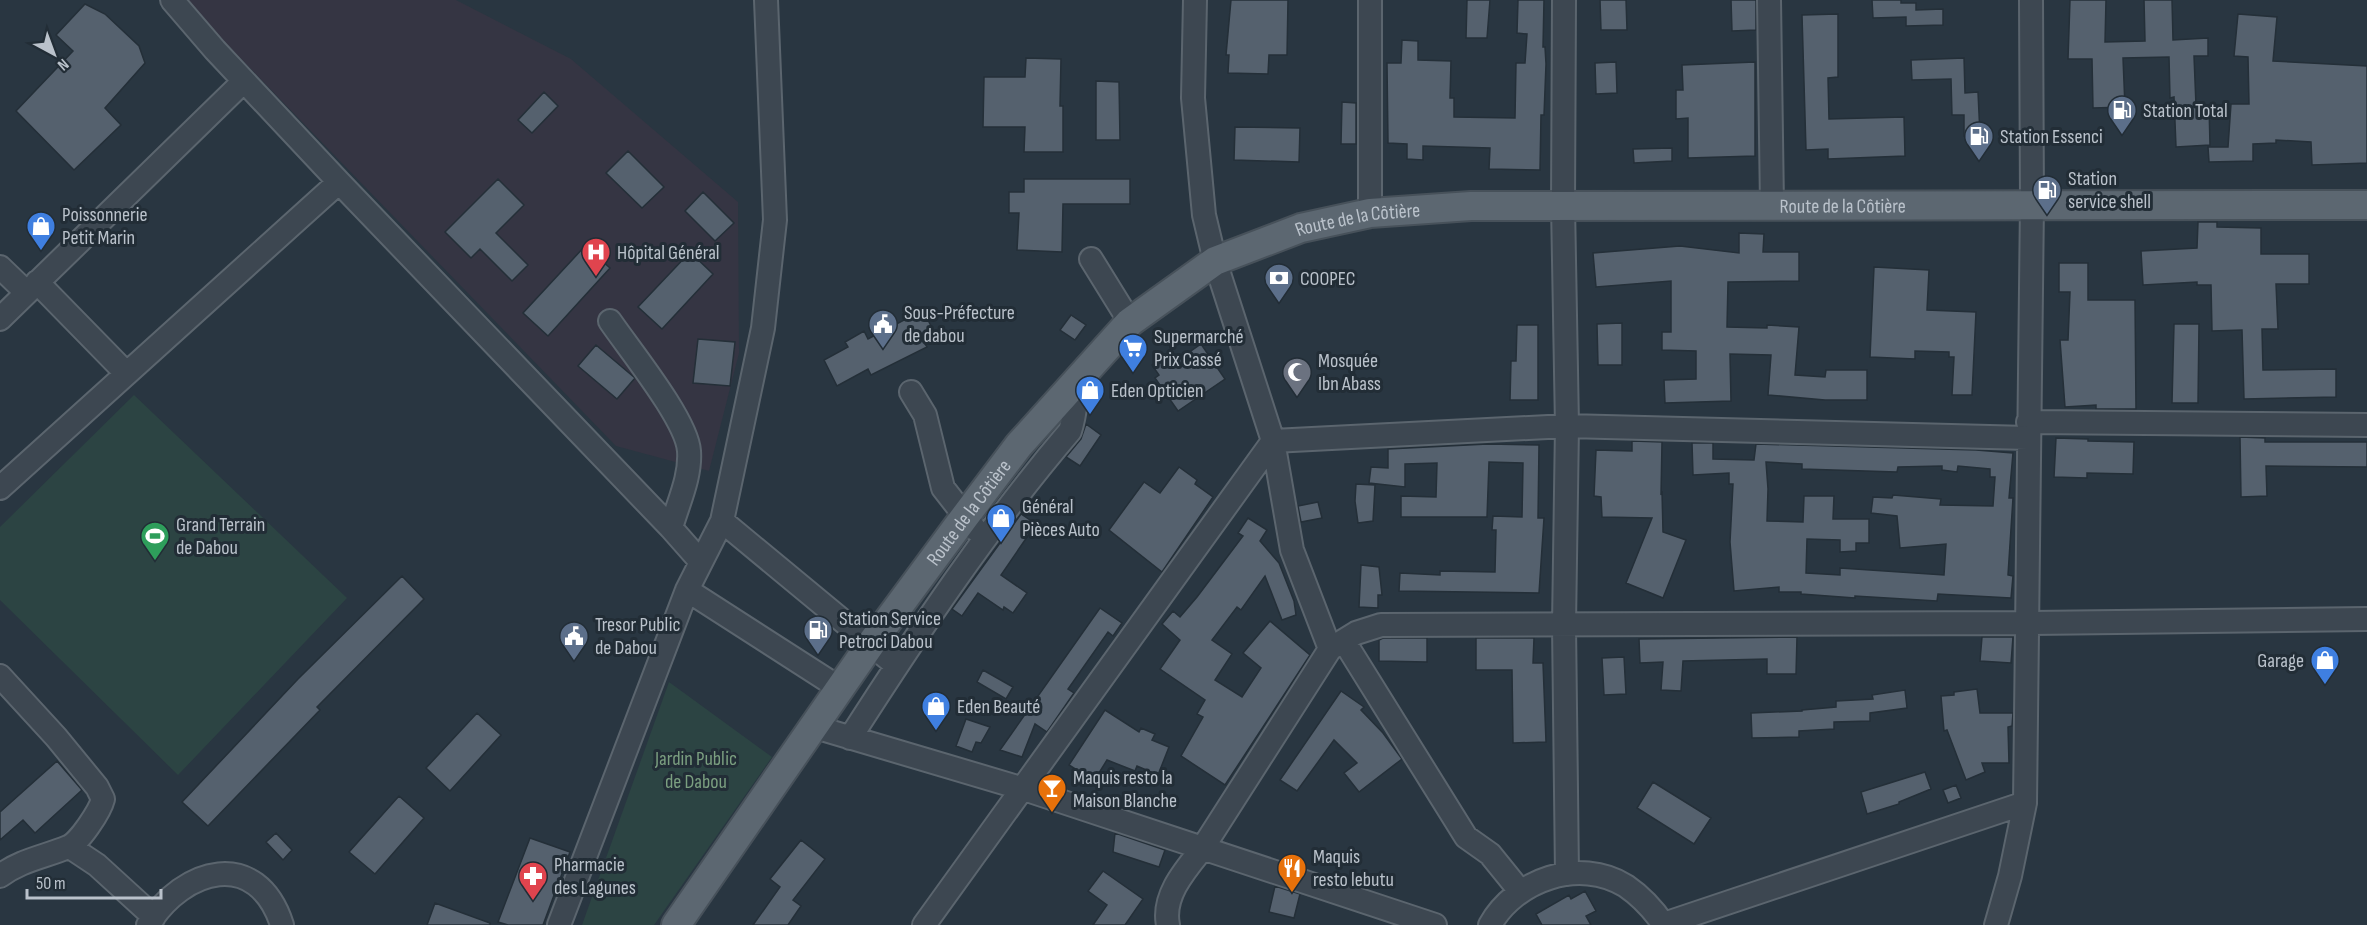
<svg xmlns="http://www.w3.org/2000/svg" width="2367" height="925" viewBox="0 0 2367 925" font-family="'Sofia Sans Condensed',sans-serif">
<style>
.medical{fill:#353543}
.green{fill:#2c4443}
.building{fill:#55616e;stroke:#242f38;stroke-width:1.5;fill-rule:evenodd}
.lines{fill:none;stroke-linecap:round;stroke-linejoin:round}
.minor-casing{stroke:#5b656e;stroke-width:26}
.major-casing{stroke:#47515a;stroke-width:32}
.minor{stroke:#3d4751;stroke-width:22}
.major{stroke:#5c6771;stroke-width:28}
.labels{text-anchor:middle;stroke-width:6;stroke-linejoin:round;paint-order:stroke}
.poi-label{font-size:20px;fill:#bac2cb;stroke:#222d36;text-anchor:start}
.street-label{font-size:20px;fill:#bac2cb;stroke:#222d36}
.park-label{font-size:20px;fill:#7b9f80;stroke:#222d36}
</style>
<rect width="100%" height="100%" fill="#293641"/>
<!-- medical -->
<path class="medical" d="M184 0H456L571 59 738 202 739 353 709 471 616 446Z"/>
<!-- green -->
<path class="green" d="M134 395 347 598 178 775 0 600V527Z
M669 682 772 757 654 925H582Z"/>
<!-- building -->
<path class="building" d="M1231 0H1288L1287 55H1269L1268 74 1228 73 1229 55H1226Z
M1467 0H1490L1487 38H1466Z
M1518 0H1544L1543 47H1545L1546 64 1544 115H1541L1540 170 1489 169 1490 148 1423 146V160L1407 159V144L1388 143 1387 63H1401L1402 40 1418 41V60L1451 61 1450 98H1454V117L1515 118 1516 63H1525L1527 34 1517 33Z
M1600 0H1626L1627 30H1601Z
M1731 0H1756V30L1732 31Z
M1872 0H1901V3H1916V10L1943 9V25L1906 26V17L1873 18Z
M2070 0H2106L2105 42 2145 41 2144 0H2172L2173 40 2208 38V56H2194L2196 105H2209L2210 145 2176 147 2174 97 2170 98 2169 57 2123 58 2125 107 2093 108 2092 59H2068Z
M85 4 105 14 139 46 145 63 105 108 121 125 74 170 16 111 73 51 56 35Z
M1838 14V77L1828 78 1829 119 1904 117 1905 156 1828 159V149L1806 150 1802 15Z
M2238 14 2277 17 2273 61 2367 66V163L2312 165 2311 142 2276 140V143L2253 144V161L2209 162 2208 147H2228L2231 104H2249L2248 57 2234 56Z
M1026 58 1061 59 1060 106H1063V152H1024L1025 127H983L984 77H1025Z
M1964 58 1965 93 1978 92 1980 135 1964 136V115H1952L1951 79 1912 80 1911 60Z
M1616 62 1617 93 1596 94 1595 63Z
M1755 62V156L1688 158V118L1676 119V90H1683L1682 65Z
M1096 81 1119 82 1120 140H1096Z
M544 92 558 106 532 133 518 120Z
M1342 102 1356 103V144H1341Z
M1235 127 1300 128 1299 162 1234 160Z
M1672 148V161L1634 163 1633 149Z
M628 151 664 187 642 208 606 173Z
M498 179 524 205 496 233 528 265 512 281 480 249 471 258 445 232Z
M1024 179H1130V204H1063L1062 252 1017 250 1019 213H1009V192H1024Z
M703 192 734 223 715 241 685 211Z
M2198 222H2217V227L2261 228V254H2309V284H2276L2278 329H2262L2263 370 2336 369V397L2244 399 2242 330 2212 331 2211 285H2197V282L2143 285 2141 251 2197 248Z
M1739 233 1764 234 1763 252H1799V281L1728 282 1727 327 1767 328V325L1799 327 1795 375 1825 377 1826 370H1867V400H1825L1768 395 1771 355 1730 354 1731 401 1665 403 1664 380 1696 379V351L1662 350V332H1671V281L1596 287 1593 253 1680 246 1739 253Z
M585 246 610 268 548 336 523 313Z
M690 252 713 274 662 329 638 307Z
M2059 263H2088V300H2135L2136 409H2096V405L2065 407 2060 340H2068L2070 292H2059Z
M1874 267 1929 270 1927 310 1976 312 1972 395H1952L1954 357H1949V352L1915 351V359L1870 357Z
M923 310 936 336 924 342 927 347 871 375 868 369 837 386 824 360 848 347 845 342 864 331 868 339Z
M1071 315 1086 325 1075 340 1060 330Z
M1622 323V365H1598L1597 324Z
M2174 324H2199L2198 403H2172Z
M1517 325H1538V400H1510L1511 361H1516Z
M698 339 735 342 730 386 693 383Z
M1201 344 1225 379 1178 411 1155 378 1159 375 1152 365 1172 351 1178 360Z
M596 345 635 378 617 399 578 366Z
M1086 424 1101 435 1080 466 1066 457 1081 439Z
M2240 437 2265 438V442H2367V467L2266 466 2267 496 2241 497Z
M2056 438 2088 439V441L2134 442 2133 474 2087 473V478L2054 477Z
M1632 441 1662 442 1661 495 1662 491 1663 532 1686 540 1663 598 1626 583 1652 518 1602 517 1601 497 1594 496 1596 450 1632 451Z
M1692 443H1713V459L1754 460 1756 444 1976 450 2013 453 2009 498H2013L2008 575 2013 576 2011 598 1938 594 1937 601 1855 596V598L1801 594V592H1779V587L1734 591 1730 542 1733 484H1729V473L1693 475ZM1766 462 1802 464V469L1897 472 1898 467 1942 466V470L1957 472 1958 466 1990 469V477H1995L1993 506 1940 505 1941 499 1893 495 1892 498 1873 497 1871 513 1897 516 1900 548 1946 544 1944 575 1840 568V575L1806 573 1807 539 1840 540V552L1856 551V543H1869V519H1833L1834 496H1804L1803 522 1767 521 1768 489Z
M1488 444 1539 445 1538 518H1544L1539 593 1399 591 1400 573 1440 575V571L1495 572 1496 530H1492L1493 516 1522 517 1523 463 1489 462 1487 517H1401V496L1436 497 1437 463 1405 464V487L1369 483 1371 467 1388 468V449Z
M1179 467 1197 480 1195 484 1213 497 1162 572 1109 530 1144 482 1160 493Z
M1356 484 1375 485 1373 521 1358 523 1355 501Z
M1318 502 1322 518 1301 522 1298 506Z
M1021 514 1036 524 1001 575 1027 593 1013 613 1004 607 1003 610 978 593 962 616 952 609Z
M1248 518 1267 530 1260 541 1279 563 1294 601 1296 615 1282 620 1265 576 1241 610 1237 607 1212 640 1232 654 1215 680 1242 697 1261 668 1243 653 1270 621 1310 655 1225 785 1181 756 1203 717 1197 714 1205 700 1160 669 1180 640 1162 624 1173 611 1180 617 1197 597 1243 536 1238 533Z
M1361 565 1379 567 1382 595H1378V608L1359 607Z
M402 576 424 599 317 707 320 710 208 826 182 802 298 679Z
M1100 608 1122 623 1113 636 1108 632 1068 689 1074 693 1047 732 1035 724 1022 757 1000 750Z
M1797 637 1796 674H1767V659L1683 661 1681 691 1661 690 1663 662 1640 663 1639 639Z
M1982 637H2013L2011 663 1980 661Z
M1383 638H1427V662L1379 661V640Z
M1476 638H1534L1533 663H1543L1546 742 1513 743 1512 670H1476Z
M1624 657 1626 694 1604 695 1602 658Z
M983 670 1013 687 1006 699 977 682Z
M1977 689 1980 713H2013L2012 726 2008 727 2009 763H1982L1985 772 1966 780 1947 730 1944 731 1941 696 1954 695V692Z
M1905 690 1907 708 1870 713V721L1834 722V729L1799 731V737L1752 738 1751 713 1802 711V710L1836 707V701L1873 699 1872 695Z
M1341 691 1364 707 1361 710 1383 733 1402 759 1359 792 1344 773 1357 763 1334 740 1297 791 1280 780Z
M1105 710 1139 732 1141 728 1155 734 1152 740 1169 747 1158 775 1137 766 1135 771 1107 760 1094 781 1069 765Z
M477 713 501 735 450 791 426 768Z
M966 719 990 727 981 743 976 742 972 752 956 746Z
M57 761 82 790 35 833 23 820 0 840V812Z
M1925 772 1931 789 1899 802V804L1867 814 1861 792Z
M1653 782 1711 818 1694 844 1637 808Z
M1956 785 1961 798 1948 803 1943 790Z
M399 796 424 818 375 874 349 852Z
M276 833 292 850 283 860 266 842Z
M1115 833 1165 850 1159 867 1113 852Z
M530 838 570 852 543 925H508L498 922Z
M801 840 825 859 793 900 801 906 788 925H753L780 887 770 879Z
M1103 871 1143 899 1125 925H1093L1107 905 1088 891Z
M1275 886 1300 894 1294 918 1269 912Z
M1585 891 1596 911 1586 916 1591 925H1542L1536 914 1569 895 1571 899Z
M435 903 490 923V925H427Z"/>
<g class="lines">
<!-- minor casing -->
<g class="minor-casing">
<path id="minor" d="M172 0 215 50 339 182 671 528 701 562
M1195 0 1193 98 1204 215 1215 261 1273 441 1292 550 1330 649
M1370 0V213
M1564 0 1563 205 1567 426 1564 625 1567 874
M1769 0 1772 205
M1091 259 1130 322
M0 267 26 292
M37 282 126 373
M0 319 244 81
M610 321C629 349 687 420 689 451 691 477 678 503 671 528
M911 392 925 415 943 488 975 529
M2028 422 2367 425
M1273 441 1567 426 2028 438
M0 488 339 182
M722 521 896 665
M687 590 841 689
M1344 641 1466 837 1490 854 1520 891
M0 676 56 737 97 787 103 799C100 811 79 843 68 847 44 857 21 860 0 876
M815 727 1024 789 1435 925
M850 738C918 632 988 527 1070 431 1076 413 1076 394 1080 376
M70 847 97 865 154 917
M1664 924 2025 803
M148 925C183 868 257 847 282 925
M559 925 687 590 722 521 763 328 775 220 766 0
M924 925 1273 441
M1168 925C1162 896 1185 870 1202 849L1330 649 1356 633 1381 625 2027 623 2367 619
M1490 925C1515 880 1579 857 1626 886 1642 897 1653 909 1664 925
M1996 925 2010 876 2025 803 2032 203 2031 0"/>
</g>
<!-- major casing -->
<g class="major-casing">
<g id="major">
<path id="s1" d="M676 925 870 645 966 515 1019 445 1130 322 1215 261 1301 228 1370 213 1471 206 2367 205"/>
</g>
</g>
<!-- minor -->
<use href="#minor" class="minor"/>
<!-- major -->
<use href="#major" class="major"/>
</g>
<!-- icons -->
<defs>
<g id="fuel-pin" transform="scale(1.5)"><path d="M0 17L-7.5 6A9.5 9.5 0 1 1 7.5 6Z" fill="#5c6f8a" stroke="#222d36"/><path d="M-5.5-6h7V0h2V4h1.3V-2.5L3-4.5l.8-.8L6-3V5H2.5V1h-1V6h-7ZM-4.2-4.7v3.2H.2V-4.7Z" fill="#fff"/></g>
<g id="shop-pin" transform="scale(1.5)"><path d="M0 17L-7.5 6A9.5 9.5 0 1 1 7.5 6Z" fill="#3f7fe0" stroke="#222d36"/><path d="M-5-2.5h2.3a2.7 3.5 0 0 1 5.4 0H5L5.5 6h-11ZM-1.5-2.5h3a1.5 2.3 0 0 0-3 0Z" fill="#fff"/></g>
<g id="hospital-pin" transform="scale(1.5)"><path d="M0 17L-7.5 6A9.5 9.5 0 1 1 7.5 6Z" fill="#e0444e" stroke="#222d36"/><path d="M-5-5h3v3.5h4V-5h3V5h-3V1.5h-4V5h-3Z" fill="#fff"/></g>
<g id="bank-pin" transform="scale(1.5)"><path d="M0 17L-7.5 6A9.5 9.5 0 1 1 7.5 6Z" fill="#5c6f8a" stroke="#222d36"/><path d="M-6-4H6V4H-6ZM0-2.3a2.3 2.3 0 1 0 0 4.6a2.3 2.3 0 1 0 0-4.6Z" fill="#fff"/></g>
<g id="civic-pin" transform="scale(1.5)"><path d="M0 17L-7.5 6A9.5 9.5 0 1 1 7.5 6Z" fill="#5c6f8a" stroke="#222d36"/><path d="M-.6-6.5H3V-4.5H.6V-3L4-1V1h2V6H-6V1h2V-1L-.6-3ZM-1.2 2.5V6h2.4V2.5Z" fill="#fff"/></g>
<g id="supermarket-pin" transform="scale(1.5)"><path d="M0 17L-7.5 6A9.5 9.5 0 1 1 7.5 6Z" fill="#3f7fe0" stroke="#222d36"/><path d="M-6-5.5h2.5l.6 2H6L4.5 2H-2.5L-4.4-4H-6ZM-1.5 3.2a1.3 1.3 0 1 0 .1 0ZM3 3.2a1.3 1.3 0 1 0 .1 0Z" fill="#fff"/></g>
<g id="mosque-pin" transform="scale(1.5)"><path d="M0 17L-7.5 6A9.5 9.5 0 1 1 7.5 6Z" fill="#6b7280" stroke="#222d36"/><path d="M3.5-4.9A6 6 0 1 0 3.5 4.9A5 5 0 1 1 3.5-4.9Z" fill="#fff"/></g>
<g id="stadium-pin" transform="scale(1.5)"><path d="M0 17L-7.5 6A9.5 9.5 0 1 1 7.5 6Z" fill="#2e9e5b" stroke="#222d36"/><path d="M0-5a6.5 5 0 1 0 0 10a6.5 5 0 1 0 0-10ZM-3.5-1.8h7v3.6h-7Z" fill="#fff"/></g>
<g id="bar-pin" transform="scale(1.5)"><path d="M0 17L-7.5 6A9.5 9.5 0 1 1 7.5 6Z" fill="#e8710a" stroke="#222d36"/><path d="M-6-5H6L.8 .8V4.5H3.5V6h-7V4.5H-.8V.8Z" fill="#fff"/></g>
<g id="restaurant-pin" transform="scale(1.5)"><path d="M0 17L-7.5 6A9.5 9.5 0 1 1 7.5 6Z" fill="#e8710a" stroke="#222d36"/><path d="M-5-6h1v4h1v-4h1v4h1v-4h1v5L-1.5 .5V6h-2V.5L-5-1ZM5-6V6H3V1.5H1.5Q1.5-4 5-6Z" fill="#fff"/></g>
<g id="pharmacy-pin" transform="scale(1.5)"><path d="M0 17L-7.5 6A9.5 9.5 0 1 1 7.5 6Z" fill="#e0444e" stroke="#222d36"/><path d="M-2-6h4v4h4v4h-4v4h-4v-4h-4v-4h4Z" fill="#fff"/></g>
</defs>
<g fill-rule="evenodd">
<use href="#fuel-pin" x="2122" y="110"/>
<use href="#fuel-pin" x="1979" y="136"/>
<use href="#fuel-pin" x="2047" y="190"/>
<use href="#shop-pin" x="41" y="226"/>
<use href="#hospital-pin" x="596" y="252"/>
<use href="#bank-pin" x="1279" y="278"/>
<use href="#civic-pin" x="883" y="324"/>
<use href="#supermarket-pin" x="1133" y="348"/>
<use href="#mosque-pin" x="1297" y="372"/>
<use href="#shop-pin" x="1090" y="390"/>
<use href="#shop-pin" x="1001" y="518"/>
<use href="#stadium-pin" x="155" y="536"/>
<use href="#fuel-pin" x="818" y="630"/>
<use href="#civic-pin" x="574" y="636"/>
<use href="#shop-pin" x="2325" y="660"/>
<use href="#shop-pin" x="936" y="706"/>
<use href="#bar-pin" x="1052" y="788"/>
<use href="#restaurant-pin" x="1292" y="868"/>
<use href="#pharmacy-pin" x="533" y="876"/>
</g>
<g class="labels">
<!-- poi labels -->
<g class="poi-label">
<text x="2143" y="117">Station Total</text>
<text x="2000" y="143">Station Essenci</text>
<text x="2068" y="185">Station<tspan x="2068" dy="23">service shell</tspan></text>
<text x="62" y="221">Poissonnerie<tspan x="62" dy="23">Petit Marin</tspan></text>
<text x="617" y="259">Hôpital Général</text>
<text x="1300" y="285">COOPEC</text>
<text x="904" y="319">Sous-Préfecture<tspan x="904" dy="23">de dabou</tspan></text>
<text x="1154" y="343">Supermarché<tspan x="1154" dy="23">Prix Cassé</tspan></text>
<text x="1318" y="367">Mosquée<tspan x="1318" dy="23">Ibn Abass</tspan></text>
<text x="1111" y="397">Eden Opticien</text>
<text x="1022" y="513">Général<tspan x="1022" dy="23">Pièces Auto</tspan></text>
<text x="176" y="531">Grand Terrain<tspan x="176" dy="23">de Dabou</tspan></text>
<text x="839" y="625">Station Service<tspan x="839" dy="23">Petroci Dabou</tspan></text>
<text x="595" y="631">Tresor Public<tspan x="595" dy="23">de Dabou</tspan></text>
<text x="2304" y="667" text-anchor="end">Garage</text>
<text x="957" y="713">Eden Beauté</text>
<text x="1073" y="784">Maquis resto la<tspan x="1073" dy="23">Maison Blanche</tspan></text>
<text x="1313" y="863">Maquis<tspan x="1313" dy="23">resto lebutu</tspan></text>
<text x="554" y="871">Pharmacie<tspan x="554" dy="23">des Lagunes</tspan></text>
</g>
<!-- street labels -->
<g class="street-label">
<text dy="7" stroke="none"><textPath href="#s1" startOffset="1496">Route de la Côtière</textPath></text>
<text dy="7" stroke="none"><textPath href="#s1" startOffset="1010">Route de la Côtière</textPath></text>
<text dy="7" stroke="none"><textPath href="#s1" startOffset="506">Route de la Côtière</textPath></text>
</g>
<!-- park labels -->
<g class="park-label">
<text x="696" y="765">Jardin Public<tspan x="696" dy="23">de Dabou</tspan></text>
</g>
</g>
<!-- north arrow -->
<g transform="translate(54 54) rotate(139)" stroke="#222d36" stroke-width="4.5" paint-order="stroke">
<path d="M0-4.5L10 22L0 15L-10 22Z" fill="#bac2cb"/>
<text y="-9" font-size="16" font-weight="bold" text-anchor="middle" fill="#bac2cb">N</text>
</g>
<!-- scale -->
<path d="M27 889v9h134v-9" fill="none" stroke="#bac2cb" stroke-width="3"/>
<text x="36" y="889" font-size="18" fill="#bac2cb" stroke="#222d36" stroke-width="4.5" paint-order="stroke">50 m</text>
</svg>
